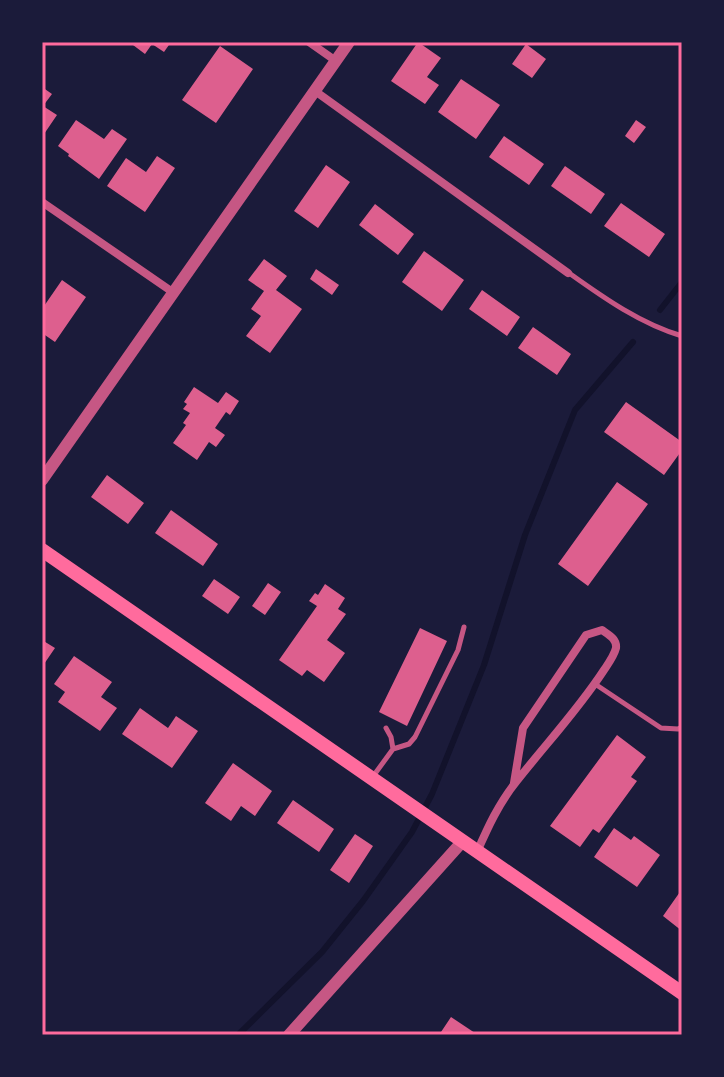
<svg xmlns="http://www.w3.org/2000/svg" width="724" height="1077" viewBox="0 0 724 1077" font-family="Manrope,sans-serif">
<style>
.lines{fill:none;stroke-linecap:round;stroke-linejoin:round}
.stream{stroke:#12122b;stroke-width:6}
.building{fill:#dd5f8e}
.service{stroke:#c65784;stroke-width:5}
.minor{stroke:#c65784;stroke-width:8}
.tertiary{stroke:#c65784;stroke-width:12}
.secondary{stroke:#ff6b9d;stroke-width:14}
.neatline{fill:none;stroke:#ff6b9d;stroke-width:3}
</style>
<rect width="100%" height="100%" fill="#1b1b3a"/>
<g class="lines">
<!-- stream -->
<path class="stream" d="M660 310 682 282
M238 1035 322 952 363 901 412 832 432 794 484 665 525 535 575 410 633 342"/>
</g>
<!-- building -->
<path class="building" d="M129 42H171L164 52 152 44 145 54Z
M418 42 441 58 427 77 439 85 425 104 391 81Z
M526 44 546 59 532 78 512 64Z
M220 46 253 69 216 123 182 100Z
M461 79 500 105 476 139 438 112Z
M42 87 52 94 43 106 57 115 42 137Z
M76 120 104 139 112 129 127 139 99 179 68 156 69 154 58 146Z
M636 120 646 127 634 143 625 136Z
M504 136 544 164 529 185 489 157Z
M157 156 175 168 145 212 107 186 126 158 146 172Z
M326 165 350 182 318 228 294 211Z
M565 166 605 194 591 214 551 186Z
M621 203 665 234 649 257 604 226Z
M375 204 414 234 398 255 359 225Z
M424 251 464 280 442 311 402 282Z
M264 259 287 276 276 290 302 309 270 353 246 336 261 316 251 309 264 291 248 280Z
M316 269 339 285 332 295 310 279Z
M62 280 86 297 55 342 42 333V309Z
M482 290 520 317 507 336 469 309Z
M533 327 571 354 557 375 518 348Z
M194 387 218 403 226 392 239 401 230 415 226 412 215 428 225 435 216 447 209 442 197 460 173 443 186 425 183 423 190 413 183 409 187 404 184 402Z
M626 402 682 442V450L664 475 604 432Z
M107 475 144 503 128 524 91 497Z
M617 482 648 504 588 586 558 564Z
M171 510 218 544 203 566 155 533Z
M214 579 240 597 228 614 202 596Z
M268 583 281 592 265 615 252 606Z
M325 584 345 598 338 609 346 614 327 640 345 653 324 682 307 670 302 676 279 660 317 606 309 601 315 593 318 595Z
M420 628 447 641 407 726 379 712Z
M42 640 55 648 42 667Z
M74 656 112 682 101 697 117 708 100 731 58 702 65 692 54 684Z
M140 708 168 728 176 716 198 731 172 768 122 734Z
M617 735 646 757 631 777 637 781 599 833 593 829 580 847 550 826Z
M233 763 272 791 255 816 241 806 231 821 205 803Z
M293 800 334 829 319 852 277 823Z
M614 828 631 840 634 836 660 855 637 887 594 857Z
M355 834 373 846 349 883 330 870Z
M682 889V931L663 916Z
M451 1017 478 1035H439Z"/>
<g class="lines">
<!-- service -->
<path class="service" d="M569 273C604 298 641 324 682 336
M595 684 661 728 678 729 682 727
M386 728 391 737 393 749
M374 775 393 749 409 744 415 737 458 650 464 627"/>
<!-- minor -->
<path class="minor" d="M309 42 336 61
M315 91 568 273
M42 202 174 293
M477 852C488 827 499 803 516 782 545 745 578 710 604 670 608 664 614 656 616 648 617 639 609 635 602 630L586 635 523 728 514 783"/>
<!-- tertiary -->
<path class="tertiary" d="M42 480 349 42
M289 1035 462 842"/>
<!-- secondary -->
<path class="secondary" d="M42 550 682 993"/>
</g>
<!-- border -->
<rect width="724" height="1077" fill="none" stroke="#1b1b3a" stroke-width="88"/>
<rect x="44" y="44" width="636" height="989" class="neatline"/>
</svg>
